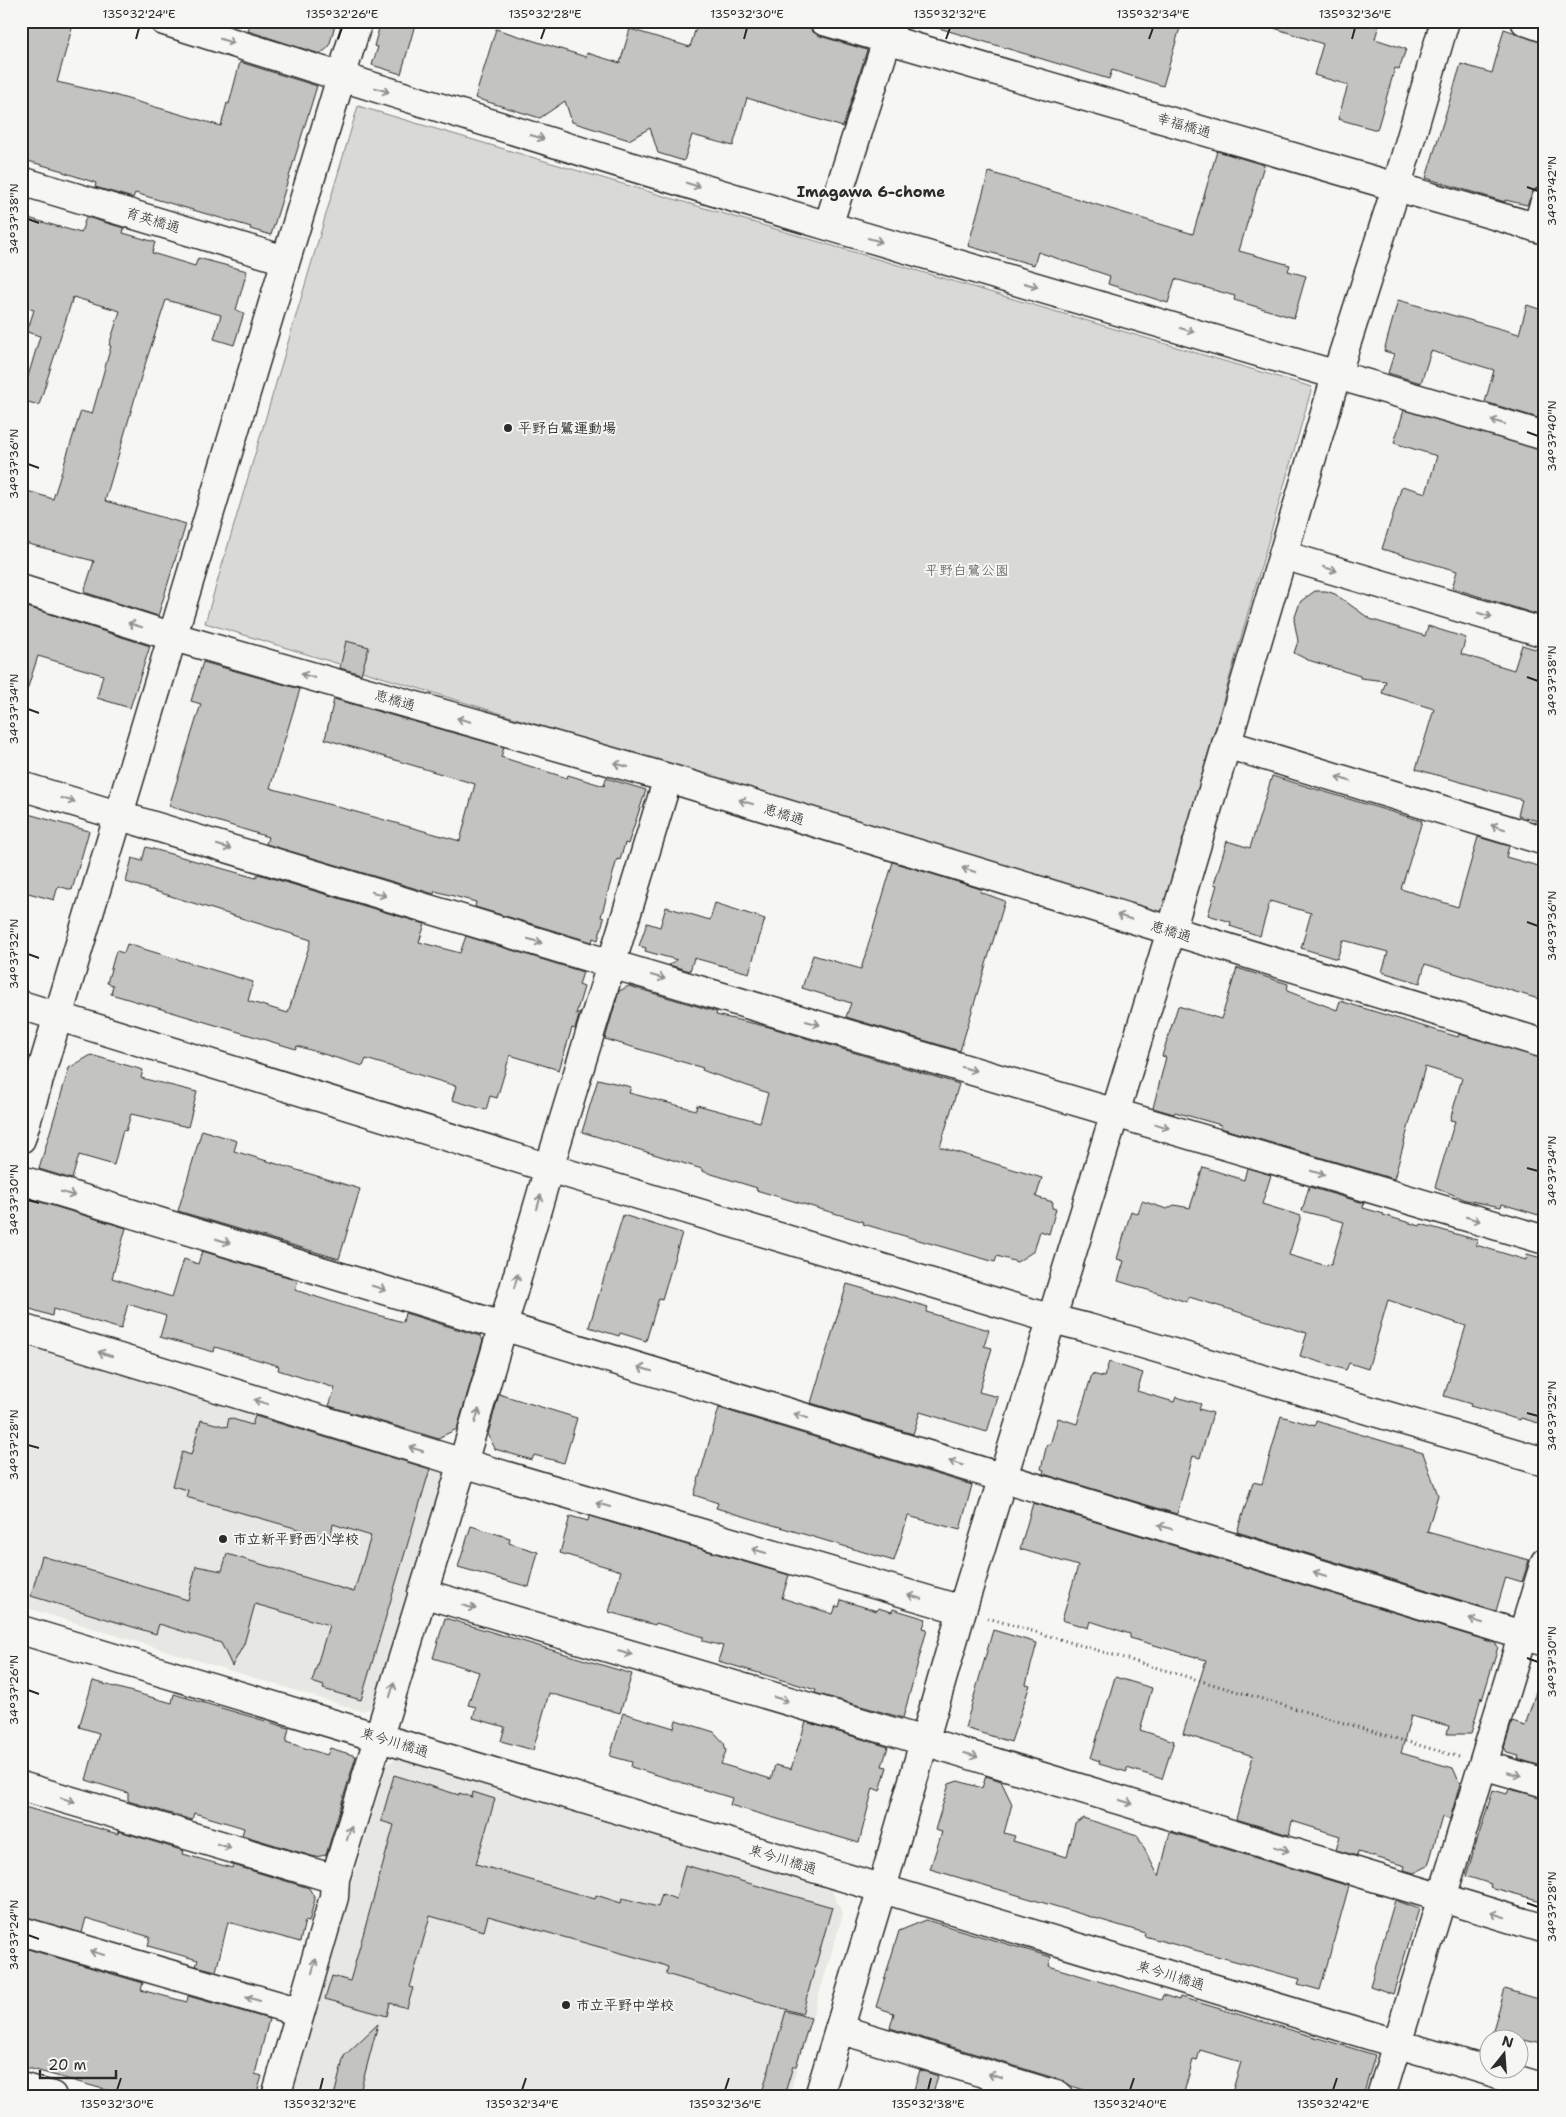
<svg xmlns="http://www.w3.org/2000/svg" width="1566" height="2117" viewBox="0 0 1566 2117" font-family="'Shantell Sans','Klee One',sans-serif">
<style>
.built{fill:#e7e7e3}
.green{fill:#d9d9d5;stroke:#828280}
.building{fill:#c3c3c0;stroke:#2b2b2b}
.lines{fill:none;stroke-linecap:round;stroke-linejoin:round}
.minor-casing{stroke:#2b2b2b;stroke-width:31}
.path{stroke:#2b2b2b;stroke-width:3;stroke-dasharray:1 4;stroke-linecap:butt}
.minor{stroke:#f6f6f2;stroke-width:28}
.oneway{stroke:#90908e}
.ticks{fill:none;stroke:#2b2b2b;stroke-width:2}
.poi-dot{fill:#2b2b2b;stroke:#f6f6f2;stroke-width:2}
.labels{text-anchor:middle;stroke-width:4;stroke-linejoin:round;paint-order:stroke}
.street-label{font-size:14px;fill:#2b2b2b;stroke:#f6f6f2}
.poi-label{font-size:14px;font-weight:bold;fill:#2b2b2b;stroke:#f6f6f2;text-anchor:start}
.park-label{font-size:14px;fill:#565656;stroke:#f6f6f2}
.neighbourhood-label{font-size:15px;font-weight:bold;fill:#2b2b2b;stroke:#f6f6f2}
.neatline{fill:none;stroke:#2b2b2b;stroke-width:2}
.ticks-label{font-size:12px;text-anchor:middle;fill:#2b2b2b}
</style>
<rect width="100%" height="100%" fill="#f6f6f2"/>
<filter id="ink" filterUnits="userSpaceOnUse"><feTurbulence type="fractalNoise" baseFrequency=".02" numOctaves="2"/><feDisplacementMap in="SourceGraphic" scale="10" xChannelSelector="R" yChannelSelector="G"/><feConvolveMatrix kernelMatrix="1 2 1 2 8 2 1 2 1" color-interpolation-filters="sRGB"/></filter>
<g filter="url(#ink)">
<!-- built -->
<path class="built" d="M21 1336 439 1459 445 1472 375 1707 362 1711 21 1606Z
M403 1755 832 1891 843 1914 789 2096H288L387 1764Z"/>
<!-- green -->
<path class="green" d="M358 106 1312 387 1162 916 205 623Z"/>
<!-- building -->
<path class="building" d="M25 21H74L57 82 114 95 221 126 227 103 229 104 240 62 317 86 271 235 250 229 251 227 135 193 133 198 95 187 96 183 63 172V171L21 159V36Z
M251 21H336L329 47 320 54 248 31Z
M381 21H416L401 74 372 65 378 47 374 46Z
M698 21H794L809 26 813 32 820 36 867 50 843 127 747 98 733 146 692 135 684 161 658 153 650 128 629 140 572 122 565 101 540 118 475 98 496 29 586 57 587 53 620 63 630 29 690 47Z
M933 21H1182L1163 86 1112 70 1109 79 932 26Z
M1266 21H1380L1375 39 1406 49 1399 69 1395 68 1377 130 1338 119 1348 85 1314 75 1323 44 1265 25Z
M1504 29 1545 43V178L1542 186 1534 190 1527 205 1505 200V202L1426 178 1461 64 1492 73Z
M1217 151 1264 165 1239 251 1290 265 1288 271 1306 276 1294 318 1234 300 1235 296 1175 279 1168 303 1108 284 1110 276 1038 252 1034 265 968 246 989 172 1193 234Z
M21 216 81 233 86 217 124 228 123 233 155 242 152 253 195 266 198 258 247 271 236 310 244 313 234 345 214 339 221 315 166 300 141 377 105 501 186 524 158 616 84 592 94 561 21 542V489L53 499 81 411 92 414 111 346 109 345 120 311 73 297 39 405 21 400 40 336 27 332 34 310 21 306Z
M1398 300 1519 334 1527 305 1545 311V420L1485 402 1494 370 1431 351 1421 383 1388 373 1394 354 1384 351Z
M1404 410 1545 451V617L1452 588 1457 571 1382 549 1402 486 1426 493 1437 456 1394 443Z
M1315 591H1326L1335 594 1370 619 1425 636 1428 626 1466 638 1461 654 1514 670 1522 645 1545 652V823L1518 815 1522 800 1416 769 1434 709 1382 693 1386 681 1360 678V676L1308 660 1294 653 1298 641 1294 620 1299 605 1301 601Z
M21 605 150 646 130 708 97 698 103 675 38 656 25 696 21 695Z
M346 641 369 647 361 674 340 668Z
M203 662 300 689 270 788 460 841 475 784 325 739 334 699 504 747 501 757 567 778 568 775 604 786 606 778 646 790 628 844 625 843 620 860 617 859 601 917 604 918 598 940 593 938 592 942 475 907 476 902 435 891 434 894 266 844 268 837 169 806 201 704 191 701Z
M1272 776 1422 821 1401 889 1458 907 1478 837 1509 846 1506 857 1545 868V1001L1425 964 1420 983 1382 972 1388 952 1343 940 1337 959 1301 948 1311 913 1270 901 1260 936 1230 926 1231 922 1208 915 1217 885 1214 884 1227 841 1250 848Z
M21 812 89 831 72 890 58 886 54 900 21 891Z
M146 847 256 878 258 874 425 924 419 942 460 953 466 936 583 972 579 985 584 987 576 1014 580 1012 575 1029 572 1028 559 1070 510 1055 497 1098 490 1096 486 1110 452 1100 456 1086 366 1059 363 1066 297 1046 296 1049 111 994 113 985 107 983 116 951 124 953 127 944 253 982 248 1001 288 1013 311 940 126 882 132 858 142 861Z
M893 862 981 889 980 892 1005 901 960 1051 846 1017 851 1003 802 988 813 955 861 969Z
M715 903 765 919 749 973 694 958 690 971 669 965 677 960 645 951 646 948 639 946 647 923 660 927 666 907 710 920Z
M1237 968 1288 984 1287 991 1337 1010 1340 1001 1458 1037 1459 1034 1545 1059V1217L1502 1204 1501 1207 1466 1200 1435 1187 1455 1121 1450 1120 1462 1078 1425 1067 1394 1179 1221 1128V1125L1175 1112 1174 1114 1153 1108 1166 1057 1162 1056 1178 1006 1221 1019Z
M629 986 717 1012 716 1015 769 1027 959 1084 940 1147 1042 1178 1036 1197 1053 1202 1052 1208 1056 1209 1049 1234 1040 1231 1034 1251 1017 1262 997 1256 995 1262 863 1224 864 1222 756 1190 757 1188 702 1171V1169L582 1132 598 1079 631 1087 629 1093 696 1110 697 1105 760 1122 768 1093 707 1072 702 1070 703 1068 605 1039 619 991Z
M91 1055 143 1070 141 1078 197 1092 188 1127 131 1114 126 1131 123 1130 114 1165 79 1155 72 1179 39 1169 69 1068Z
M202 1130 237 1141 234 1151 360 1189 339 1259 178 1211Z
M1203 1167 1244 1180 1247 1168 1271 1175 1262 1204 1301 1216 1289 1255 1327 1266V1264L1331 1265 1344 1222 1302 1211 1309 1187 1364 1203 1363 1208 1384 1214 1383 1215 1420 1226 1421 1224 1477 1240 1476 1245 1526 1260 1527 1254 1545 1259V1425L1521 1418 1520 1420 1470 1406 1471 1404 1444 1396 1466 1326 1388 1300 1368 1369 1349 1363 1346 1370 1300 1356 1307 1333 1189 1297 1187 1302 1118 1281 1124 1261 1117 1259 1131 1211 1138 1214 1142 1201 1167 1209 1174 1205 1190 1208Z
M30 1199 126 1228 112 1278 172 1297 184 1259 198 1264 202 1251 298 1280 295 1290 348 1307 403 1322 405 1313 480 1336 483 1340 457 1429 440 1437 439 1439 329 1406 335 1388 278 1370 279 1366 215 1347 214 1352 160 1337 166 1316 128 1304 121 1329 53 1309 52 1316 21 1306V1230Z
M623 1215 682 1233 662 1299 659 1298 646 1341 620 1333 619 1336 589 1327Z
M847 1284 928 1307 926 1312 989 1330 984 1346 992 1348 979 1392 998 1397 987 1432 920 1412 913 1434 811 1403Z
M1109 1362 1143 1373 1137 1391 1174 1402 1176 1397 1201 1404 1199 1409 1213 1413 1200 1458 1193 1456 1177 1514 1043 1474 1044 1470 1041 1469 1047 1444 1050 1445 1058 1418 1077 1424 1092 1374 1104 1377Z
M499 1394 577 1418 564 1463 534 1455 532 1460 495 1449 488 1434Z
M719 1408 972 1485 960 1530 908 1516 894 1561 716 1508 718 1503 694 1495Z
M255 1416 430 1469 361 1700 323 1689 324 1686 312 1682 329 1625 255 1604 244 1644 232 1666 221 1643 159 1624 156 1634 31 1596 42 1556 188 1600 196 1566 222 1571 227 1554 354 1592 371 1536 333 1524 330 1538 186 1497 188 1490 172 1486 182 1452 191 1455 201 1420 227 1427 229 1418 252 1425Z
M1281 1416 1315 1426 1316 1421 1423 1453 1438 1495 1427 1532 1529 1560 1522 1582 1506 1577 1496 1611 1237 1532 1253 1482 1262 1484Z
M1033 1503 1495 1643 1498 1647 1482 1700 1481 1697 1471 1734H1447L1449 1726 1411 1716 1401 1753 1453 1768 1460 1784 1450 1819 1442 1817 1428 1866 1414 1873 1404 1870 1405 1866 1358 1852 1357 1856 1336 1850 1340 1836 1292 1821 1289 1835 1236 1819 1253 1756 1183 1734 1206 1660 1130 1638V1634L1090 1621 1088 1628 1062 1620 1078 1566 1020 1549Z
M570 1516 588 1521 589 1516 789 1575 782 1598 833 1614 836 1606 839 1607 841 1600 877 1611 878 1608 892 1612 893 1609 926 1619 923 1628 927 1629 903 1718 815 1693 816 1690 718 1661 723 1646 703 1641V1637L656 1623 655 1625 609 1612 621 1571 560 1553Z
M471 1526 510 1538 509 1543 538 1552 529 1587 458 1567Z
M445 1618 632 1674 620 1713 549 1693 533 1750 501 1741 505 1727 473 1718 476 1707 468 1705 479 1672 433 1658Z
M993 1630 1037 1643 1026 1684 1030 1685 1011 1742 965 1728Z
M1115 1677 1152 1688 1140 1730 1174 1741 1162 1779 1127 1768V1772L1099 1764 1100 1761 1091 1758Z
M1540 1679H1545V1767L1518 1759 1519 1756 1507 1753 1504 1748 1512 1722 1525 1726Z
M93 1681 172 1703 174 1694 289 1728 286 1742 327 1755 330 1748 356 1756 326 1855 315 1857 242 1835 244 1828 194 1813 192 1820 128 1801V1793L86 1780 99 1733 79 1727Z
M623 1713 674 1728 676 1720 714 1732 724 1743 726 1751 721 1764 771 1779 775 1765 791 1769 806 1722 888 1747 882 1766 887 1767 880 1791 873 1788 859 1843 730 1805 732 1798 631 1767 632 1762 610 1756Z
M394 1775 459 1795V1793L472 1797 473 1792 495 1799 476 1864 595 1899 596 1895 621 1903 622 1898 658 1907 662 1894 676 1899 685 1865 832 1907 802 2014 666 1974 668 1967 657 1963 488 1916 484 1931 430 1916 410 1987 413 1988 407 2008 390 2003 387 2016 325 1999 332 1976 350 1981 394 1825 381 1821Z
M986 1776 1001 1781 1012 1804 1004 1833 1015 1836 1013 1841 1067 1857 1075 1824 1083 1818 1137 1835 1159 1877 1170 1832 1349 1886 1320 1990 1298 1984 1300 1979 1144 1936 1145 1933 930 1869 942 1832 935 1830 949 1784 958 1781 982 1788Z
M1509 1789 1545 1798V1902L1490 1887 1491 1884 1466 1876 1493 1790 1507 1794Z
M21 1806 118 1834 119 1831 184 1851 183 1854 232 1868 233 1865 309 1888 315 1899 309 1922 305 1921 300 1942 228 1922 216 1971 196 1966 198 1960 148 1946 150 1937 86 1918 82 1933 21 1916Z
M1395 1900 1419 1909 1393 1994 1370 1986Z
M926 1920 1051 1957 1049 1966 1161 2000 1163 1995 1179 2000 1180 1997 1375 2055 1363 2096H1231L1241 2062 1200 2050 1197 2061 1193 2060 1183 2096H1105L1071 2086 1064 2081 890 2028 894 2013 876 2007 899 1931Z
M21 1947 143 1983 141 1990 187 2002 188 1996 269 2019 255 2074 262 2076 256 2096H128L21 2066Z
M1505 1989 1545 2001V2045L1524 2040H1490Z
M786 2011 811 2018 796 2066H793L784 2096H761Z
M378 2024 359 2096H334L344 2056Z
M920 2070 938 2076 932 2096H912Z"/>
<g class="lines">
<!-- minor casing -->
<g class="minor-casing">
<path id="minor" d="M164 21C385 91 606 160 828 226 1067 297 1307 364 1545 436
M824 21 1545 230
M1525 21 1545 28
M21 181 285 260
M828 226 893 21
M1537 227 1545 201
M1283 555 1545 633
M21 589 174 637 668 778 1545 1044
M1226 744 1545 841
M21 786 611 964 1545 1240
M21 1005 549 1168 1052 1319 1088 1328 1545 1462
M21 1139 358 21
M21 1180 1545 1642
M21 1328 463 1463 962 1610
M422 1593 924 1741 1545 1929
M21 1630 1545 2088
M1483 1765 1545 1783
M21 1786 335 1879
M21 1931 300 2012
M839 2029 1059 2096
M21 2087 52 2096
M276 2096 334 1897 335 1879 463 1463 549 1168 668 778
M819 2096 882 1888 962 1610 1171 931 1337 373 1397 185 1445 21
M1381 2096 1545 1562"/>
</g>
<!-- path -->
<path class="path" d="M988 1618 1459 1757"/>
<!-- minor -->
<use href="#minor" class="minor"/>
</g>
<!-- one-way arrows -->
<defs><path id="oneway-shaft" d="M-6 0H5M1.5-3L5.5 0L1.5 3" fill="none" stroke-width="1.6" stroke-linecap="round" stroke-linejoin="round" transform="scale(1.25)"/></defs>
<g class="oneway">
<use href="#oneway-shaft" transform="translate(227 41) rotate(18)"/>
<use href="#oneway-shaft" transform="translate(382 90) rotate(17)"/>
<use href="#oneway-shaft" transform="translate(537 137) rotate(17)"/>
<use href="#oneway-shaft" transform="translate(693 185) rotate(17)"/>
<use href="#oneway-shaft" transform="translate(875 240) rotate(16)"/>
<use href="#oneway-shaft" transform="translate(1031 285) rotate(16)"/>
<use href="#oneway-shaft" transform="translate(1187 330) rotate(16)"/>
<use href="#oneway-shaft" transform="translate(1498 422) rotate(-163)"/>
<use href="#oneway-shaft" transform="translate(1330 569) rotate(17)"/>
<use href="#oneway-shaft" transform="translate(1485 615) rotate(17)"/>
<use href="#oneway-shaft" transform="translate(135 625) rotate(-163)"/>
<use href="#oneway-shaft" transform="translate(308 676) rotate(-164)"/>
<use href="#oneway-shaft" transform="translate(464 720) rotate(-164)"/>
<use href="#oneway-shaft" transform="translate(621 765) rotate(-164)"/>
<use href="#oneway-shaft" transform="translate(1343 779) rotate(-163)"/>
<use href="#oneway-shaft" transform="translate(68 800) rotate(17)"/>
<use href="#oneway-shaft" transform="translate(746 802) rotate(-163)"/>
<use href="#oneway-shaft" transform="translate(1498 827) rotate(-163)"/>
<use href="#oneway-shaft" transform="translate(224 847) rotate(17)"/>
<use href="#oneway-shaft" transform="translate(969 870) rotate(-163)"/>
<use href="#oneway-shaft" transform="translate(379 894) rotate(17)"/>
<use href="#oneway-shaft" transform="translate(1124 917) rotate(-163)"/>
<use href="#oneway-shaft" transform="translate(535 941) rotate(17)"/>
<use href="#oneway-shaft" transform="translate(658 977) rotate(16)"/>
<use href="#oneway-shaft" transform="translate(813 1023) rotate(16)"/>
<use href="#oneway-shaft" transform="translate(969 1069) rotate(16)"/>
<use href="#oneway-shaft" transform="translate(1162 1126) rotate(17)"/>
<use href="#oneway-shaft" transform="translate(1318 1173) rotate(17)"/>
<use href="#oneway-shaft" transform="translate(68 1194) rotate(17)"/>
<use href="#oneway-shaft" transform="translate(539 1202) rotate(-74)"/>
<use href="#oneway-shaft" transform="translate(1473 1219) rotate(17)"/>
<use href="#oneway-shaft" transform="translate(223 1241) rotate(17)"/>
<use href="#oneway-shaft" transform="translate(516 1281) rotate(-74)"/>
<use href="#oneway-shaft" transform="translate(379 1288) rotate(17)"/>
<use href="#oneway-shaft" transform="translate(105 1354) rotate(-163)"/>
<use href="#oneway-shaft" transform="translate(645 1369) rotate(-163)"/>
<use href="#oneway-shaft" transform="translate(261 1402) rotate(-163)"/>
<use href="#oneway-shaft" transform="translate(477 1416) rotate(-74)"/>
<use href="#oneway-shaft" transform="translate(801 1416) rotate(-163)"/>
<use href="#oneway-shaft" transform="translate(416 1449) rotate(-163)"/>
<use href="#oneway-shaft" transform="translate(956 1463) rotate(-163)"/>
<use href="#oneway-shaft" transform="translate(603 1505) rotate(-164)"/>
<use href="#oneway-shaft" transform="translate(1165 1527) rotate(-163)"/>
<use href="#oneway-shaft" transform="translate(759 1551) rotate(-164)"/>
<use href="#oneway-shaft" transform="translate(1320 1574) rotate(-163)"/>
<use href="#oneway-shaft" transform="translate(915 1597) rotate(-164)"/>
<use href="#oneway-shaft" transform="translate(469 1607) rotate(16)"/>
<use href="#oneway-shaft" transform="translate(1476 1621) rotate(-163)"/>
<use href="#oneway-shaft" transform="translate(625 1653) rotate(16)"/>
<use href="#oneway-shaft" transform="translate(392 1690) rotate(-73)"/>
<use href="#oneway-shaft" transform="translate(781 1699) rotate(16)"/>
<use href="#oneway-shaft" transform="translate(971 1755) rotate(17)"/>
<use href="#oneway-shaft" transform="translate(1514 1774) rotate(16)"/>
<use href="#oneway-shaft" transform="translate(68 1800) rotate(17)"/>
<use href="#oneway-shaft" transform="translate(1126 1802) rotate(17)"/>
<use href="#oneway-shaft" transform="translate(349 1833) rotate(-73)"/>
<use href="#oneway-shaft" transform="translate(224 1846) rotate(17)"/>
<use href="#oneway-shaft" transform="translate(1282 1849) rotate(17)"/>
<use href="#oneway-shaft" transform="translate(1498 1915) rotate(-163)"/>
<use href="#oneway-shaft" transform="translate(97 1953) rotate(-164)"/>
<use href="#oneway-shaft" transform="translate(314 1966) rotate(-74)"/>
<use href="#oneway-shaft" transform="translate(253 1999) rotate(-164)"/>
<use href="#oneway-shaft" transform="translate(995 2076) rotate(-163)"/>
</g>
</g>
<!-- ticks -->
<path class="ticks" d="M136 39 139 28M338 39 342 28M541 39 545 28M744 39 747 28M946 39 950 28M1149 39 1153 28M1352 39 1355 28M1527 187 1538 191M28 219 39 223M1527 432 1538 436M28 464 39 468M1527 677 1538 681M28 709 39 713M1527 922 1538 926M28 954 39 958M1527 1168 1538 1171M28 1200 39 1203M1527 1413 1538 1416M28 1445 39 1448M1527 1658 1538 1662M28 1690 39 1694M1527 1903 1538 1907M28 1935 39 1939M117 2090 121 2078M320 2090 323 2078M522 2090 526 2078M725 2090 729 2078M928 2090 931 2078M1130 2090 1134 2078M1333 2090 1337 2078"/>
<!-- markers -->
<g class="poi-dot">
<circle cx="508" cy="428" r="5"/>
<circle cx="223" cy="1539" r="5"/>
<circle cx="566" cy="2005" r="5"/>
</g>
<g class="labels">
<!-- street labels -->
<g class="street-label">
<text transform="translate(1184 125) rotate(16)" y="5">幸福橋通</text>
<text transform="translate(153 220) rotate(17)" y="5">育英橋通</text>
<text transform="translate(395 700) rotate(16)" y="5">恵橋通</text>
<text transform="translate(784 814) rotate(17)" y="5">恵橋通</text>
<text transform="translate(1171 931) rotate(17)" y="5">恵橋通</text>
<text transform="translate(395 1742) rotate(17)" y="5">東今川橋通</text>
<text transform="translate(783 1859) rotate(17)" y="5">東今川橋通</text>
<text transform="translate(1171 1975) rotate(17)" y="5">東今川橋通</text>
</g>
<!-- poi labels -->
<g class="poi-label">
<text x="518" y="433">平野白鷺運動場</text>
<text x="233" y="1544">市立新平野西小学校</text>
<text x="576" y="2010">市立平野中学校</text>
</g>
<!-- park labels -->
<g class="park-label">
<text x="967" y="575">平野白鷺公園</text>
</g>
<!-- neighbourhood labels -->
<g class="neighbourhood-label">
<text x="871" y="197">Imagawa 6-chome</text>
</g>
</g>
<!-- margin -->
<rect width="1566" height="2117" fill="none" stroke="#f6f6f2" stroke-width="55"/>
<!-- north arrow -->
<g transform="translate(1504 2054) rotate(17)"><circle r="24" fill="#f6f6f2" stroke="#a5a5a2"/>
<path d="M0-4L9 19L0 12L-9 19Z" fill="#2b2b2b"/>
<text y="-8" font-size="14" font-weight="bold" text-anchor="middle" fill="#2b2b2b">N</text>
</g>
<!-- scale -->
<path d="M40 2070v8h76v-8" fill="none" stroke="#2b2b2b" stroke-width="2.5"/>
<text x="48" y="2070" font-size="15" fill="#2b2b2b" stroke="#f6f6f2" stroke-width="4" paint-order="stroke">20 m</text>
<rect x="28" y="28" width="1510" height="2062" class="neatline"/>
<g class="ticks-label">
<text x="139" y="18">135°32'24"E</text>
<text x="342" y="18">135°32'26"E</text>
<text x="545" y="18">135°32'28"E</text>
<text x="747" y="18">135°32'30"E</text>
<text x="950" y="18">135°32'32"E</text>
<text x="1153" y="18">135°32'34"E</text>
<text x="1355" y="18">135°32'36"E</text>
<text transform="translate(1552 191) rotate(-90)" y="4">34°37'42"N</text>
<text transform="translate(14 219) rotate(-90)" y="4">34°37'38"N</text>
<text transform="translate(1552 436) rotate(-90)" y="4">34°37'40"N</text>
<text transform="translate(14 464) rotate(-90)" y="4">34°37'36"N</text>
<text transform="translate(1552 681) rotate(-90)" y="4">34°37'38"N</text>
<text transform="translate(14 709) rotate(-90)" y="4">34°37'34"N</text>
<text transform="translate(1552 926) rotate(-90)" y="4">34°37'36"N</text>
<text transform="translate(14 954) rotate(-90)" y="4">34°37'32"N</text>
<text transform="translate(1552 1171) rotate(-90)" y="4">34°37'34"N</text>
<text transform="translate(14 1200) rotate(-90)" y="4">34°37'30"N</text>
<text transform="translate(1552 1416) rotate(-90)" y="4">34°37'32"N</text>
<text transform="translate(14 1445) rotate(-90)" y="4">34°37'28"N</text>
<text transform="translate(1552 1662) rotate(-90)" y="4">34°37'30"N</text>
<text transform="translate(14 1690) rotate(-90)" y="4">34°37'26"N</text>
<text transform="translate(1552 1907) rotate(-90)" y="4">34°37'28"N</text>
<text transform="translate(14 1935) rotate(-90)" y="4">34°37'24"N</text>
<text x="117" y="2108">135°32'30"E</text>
<text x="320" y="2108">135°32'32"E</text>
<text x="522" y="2108">135°32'34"E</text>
<text x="725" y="2108">135°32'36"E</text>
<text x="928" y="2108">135°32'38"E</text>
<text x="1130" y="2108">135°32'40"E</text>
<text x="1333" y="2108">135°32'42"E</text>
</g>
</svg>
